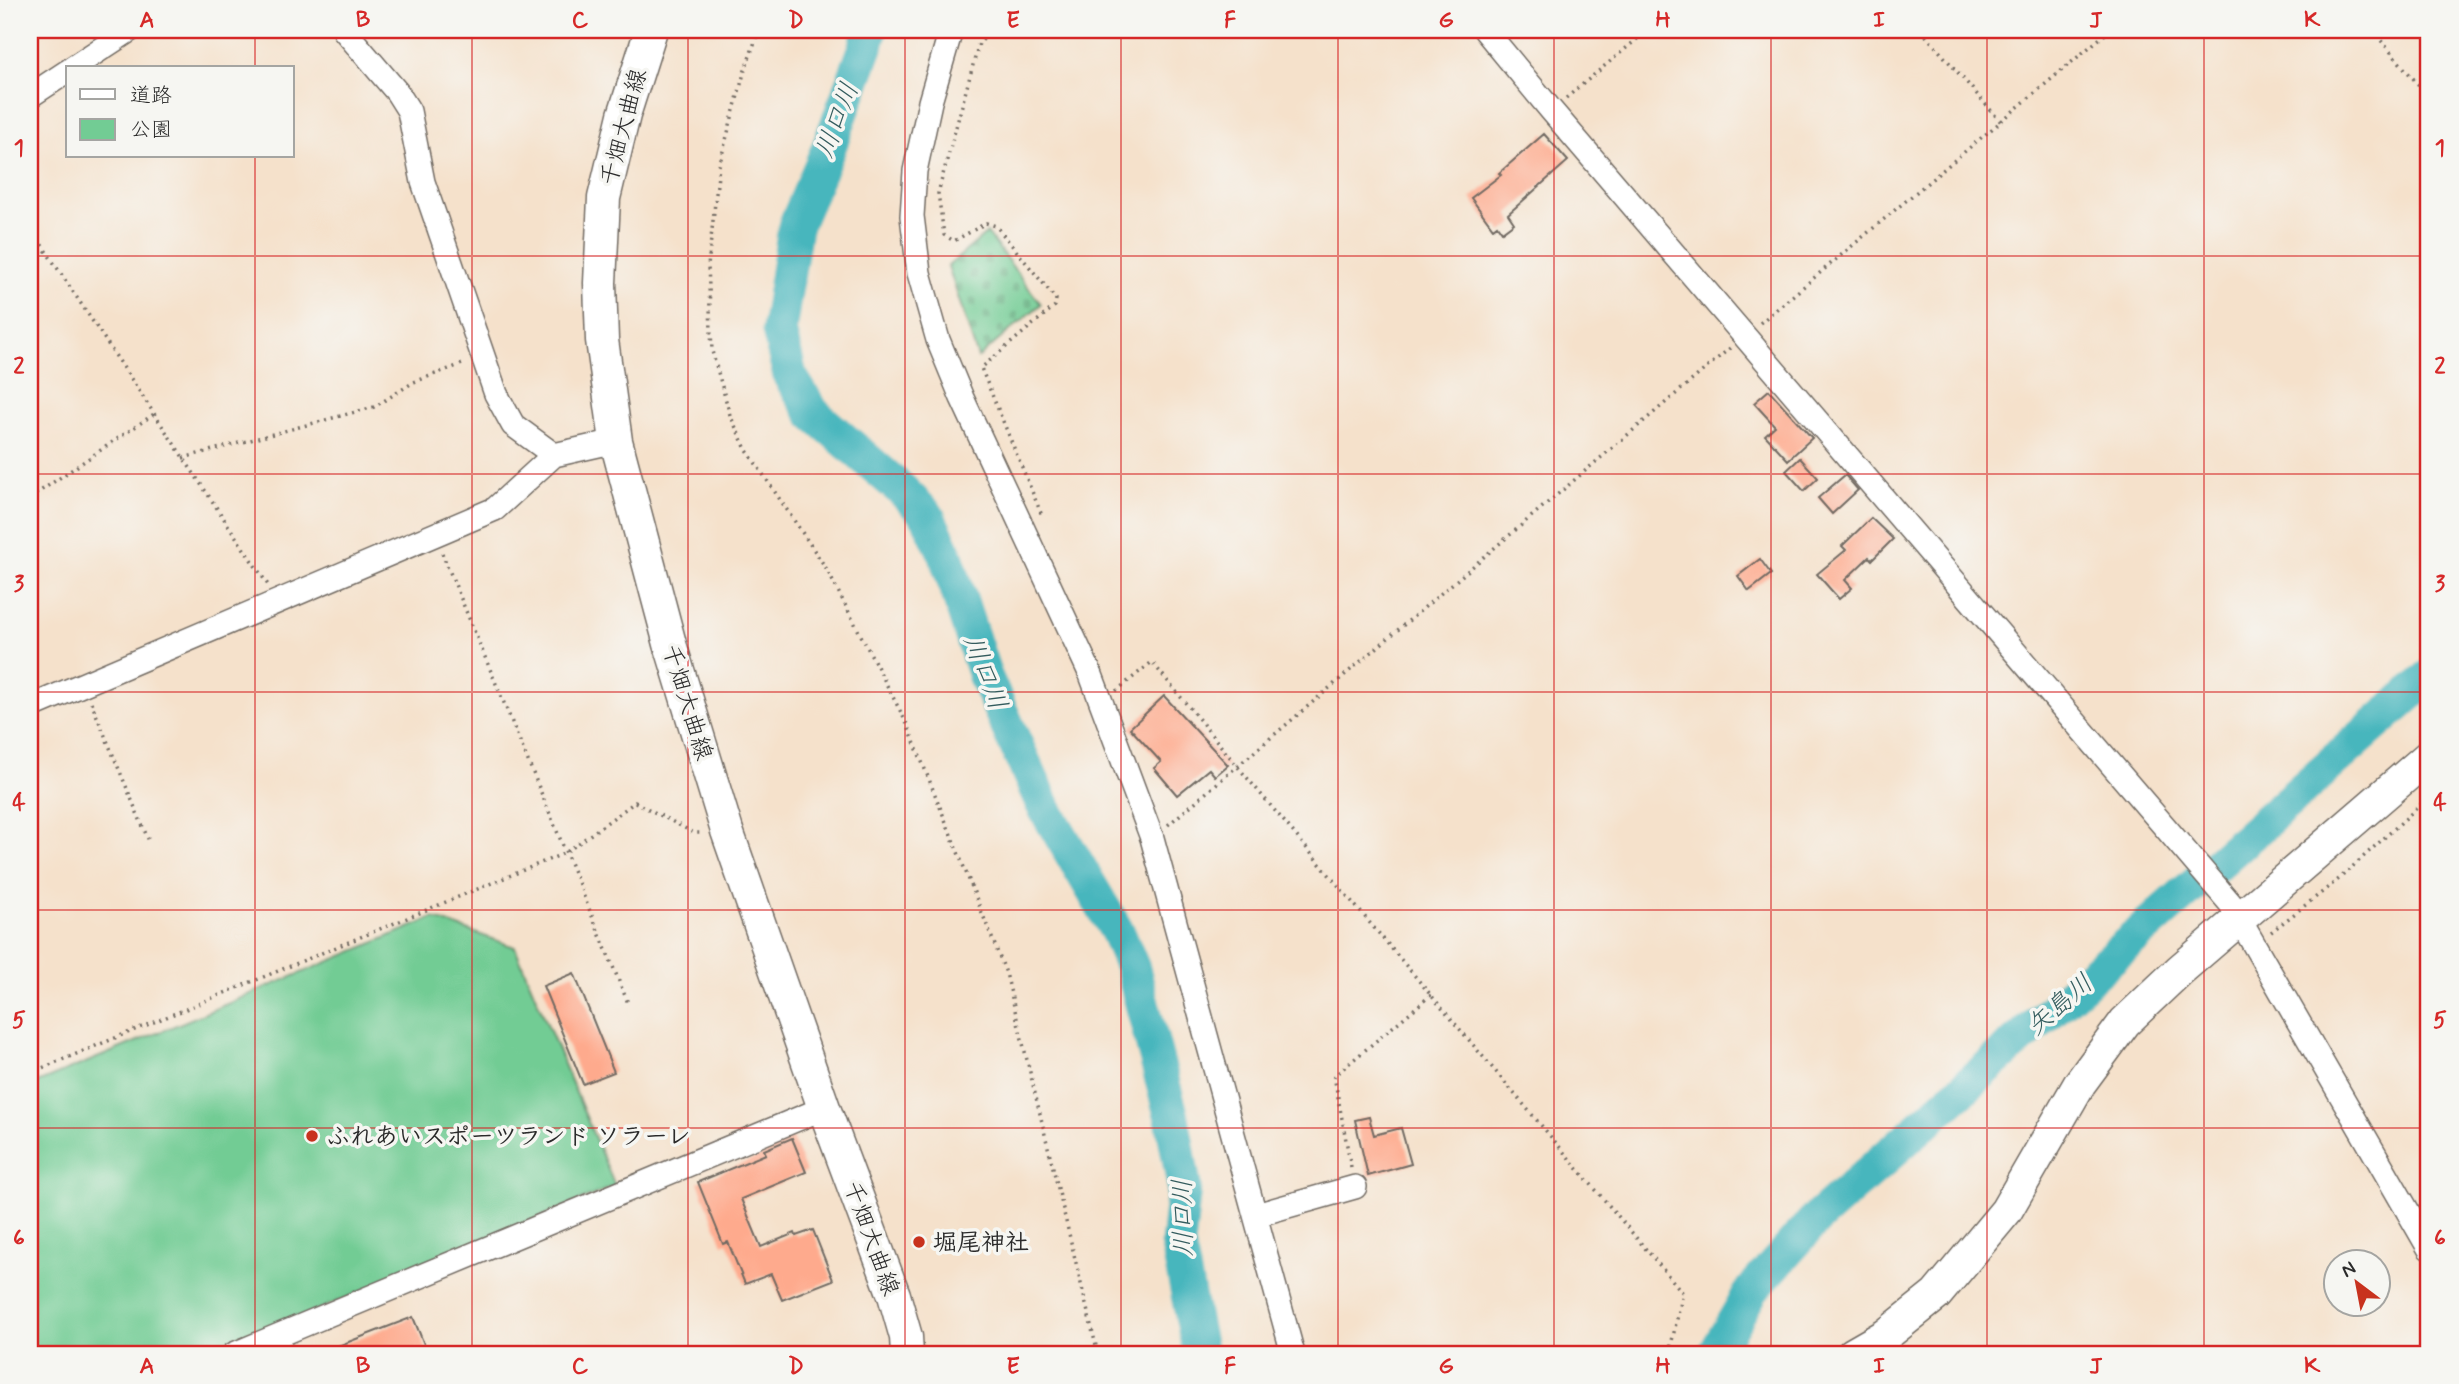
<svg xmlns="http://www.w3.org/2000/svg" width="2459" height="1384" viewBox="0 0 2459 1384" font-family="Mynerve,'Klee One',sans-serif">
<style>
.cemetery{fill:url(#cemetery-stones);stroke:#4e7c60;stroke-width:2}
.green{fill:#72cc94;stroke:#4e7c60;stroke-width:2}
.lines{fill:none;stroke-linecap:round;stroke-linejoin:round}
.river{stroke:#46b6bd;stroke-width:35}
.building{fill:#feaa8d}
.street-casing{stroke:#726b63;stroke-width:26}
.secondary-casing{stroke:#726b63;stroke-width:35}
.path{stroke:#726b63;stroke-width:3.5;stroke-dasharray:2 5;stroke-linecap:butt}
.street{stroke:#fff;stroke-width:23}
.secondary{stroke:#fff;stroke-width:32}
.grid{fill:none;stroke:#d62828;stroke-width:2;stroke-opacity:0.55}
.poi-dot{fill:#c8321e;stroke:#f6f6f2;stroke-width:2.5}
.labels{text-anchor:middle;stroke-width:7;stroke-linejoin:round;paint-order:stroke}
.street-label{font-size:24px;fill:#2b2b2b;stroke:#f6f6f2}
.poi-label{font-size:24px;font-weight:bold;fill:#2b2b2b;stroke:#f6f6f2;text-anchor:start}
.water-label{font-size:26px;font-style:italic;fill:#345c5e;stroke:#f6f6f2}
.neatline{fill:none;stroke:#d62828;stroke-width:2.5}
.grid-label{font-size:23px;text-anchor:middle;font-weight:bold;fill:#d62828}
</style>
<defs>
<pattern id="cemetery-stones" width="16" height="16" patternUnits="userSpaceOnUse" patternTransform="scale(1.75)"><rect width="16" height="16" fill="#72cc94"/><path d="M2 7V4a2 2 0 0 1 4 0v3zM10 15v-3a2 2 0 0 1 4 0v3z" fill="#63af80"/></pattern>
</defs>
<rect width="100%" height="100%" fill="#f6f6f2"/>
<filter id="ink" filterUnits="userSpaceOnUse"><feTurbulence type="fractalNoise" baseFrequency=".0143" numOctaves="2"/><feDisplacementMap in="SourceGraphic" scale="14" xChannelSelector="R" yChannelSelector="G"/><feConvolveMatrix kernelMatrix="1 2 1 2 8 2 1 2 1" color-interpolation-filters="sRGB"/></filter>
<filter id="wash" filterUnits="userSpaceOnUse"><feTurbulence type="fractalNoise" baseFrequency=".00686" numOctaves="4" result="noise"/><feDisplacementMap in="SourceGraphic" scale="28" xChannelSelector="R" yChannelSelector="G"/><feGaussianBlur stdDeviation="1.57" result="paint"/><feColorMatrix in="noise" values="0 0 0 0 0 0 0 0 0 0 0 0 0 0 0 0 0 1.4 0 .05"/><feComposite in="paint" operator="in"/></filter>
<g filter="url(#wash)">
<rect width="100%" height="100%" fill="#f5e1cb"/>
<!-- cemetery -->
<path class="cemetery" d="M987 233 1041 304 978 358 948 266Z"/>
<!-- green -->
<path class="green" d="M433 918 515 947 615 1186 212 1354H30V1086Z"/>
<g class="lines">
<!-- river -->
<path class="river" d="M870 30 866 47 829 147 795 227 779 330 790 376 813 413 903 491 927 515 945 553 985 676 1044 807 1118 933 1133 969 1172 1118 1184 1186 1178 1245 1200 1354
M1715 1354 1752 1290 1816 1219 2429 677"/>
</g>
<g id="blocks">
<!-- building -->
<path class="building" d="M1544 134 1568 161 1508 214 1514 223 1502 232 1497 225 1493 228 1471 198 1501 175 1499 173Z
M1769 390 1812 438 1788 460 1765 435 1775 426 1754 403Z
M1800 458 1818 478 1804 491 1786 471Z
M1845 475 1858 490 1832 514 1818 498Z
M1871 518 1893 539 1872 560 1869 557 1845 580 1852 588 1839 599 1817 574 1846 550 1842 546Z
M1760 559 1771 574 1749 591 1738 576Z
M1164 696 1228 765 1215 776 1209 769 1177 795 1154 768 1161 762 1130 728Z
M574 973 614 1072 583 1084 543 986Z
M1369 1117 1374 1135 1401 1128 1411 1164 1368 1176 1355 1120Z
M792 1138 806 1172 741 1199 761 1247 795 1233 796 1236 813 1230 833 1280 782 1300 771 1274 745 1284 728 1242 723 1244 698 1182 766 1154 764 1150Z
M413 1317 428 1354H321L320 1353Z"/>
</g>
</g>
<g filter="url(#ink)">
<use href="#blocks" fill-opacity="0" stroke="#726b63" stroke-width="2"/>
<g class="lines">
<!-- street casing -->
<g class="street-casing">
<path id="street" d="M344 30 397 92 409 111 423 182 496 394 513 425 554 455
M951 30 930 102 915 171 912 216 919 273 938 340 962 398 1091 675 1152 838 1293 1354
M1485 30 1551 110 2230 903 2429 1248
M72 68 130 30
M30 96 68 71
M30 707 495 509 554 455 616 441
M1256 1215 1355 1187
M234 1354 824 1108"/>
</g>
<!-- secondary casing -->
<g class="secondary-casing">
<path id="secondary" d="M651 30 624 115 604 198 600 283 602 340 616 441 670 644 727 831 824 1108 894 1295 906 1337 907 1354
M1853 1354 1886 1335 1936 1295 2006 1211 2080 1083 2125 1022 2180 970 2429 756"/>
</g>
<!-- path -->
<path class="path" d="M759 30 744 73 719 166 708 266 712 351 730 415 746 449 826 568 907 724 1006 973 1098 1354
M994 30 979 43 938 193 944 235 954 241 986 223 996 226 1056 299 1055 306 981 368 1043 518
M1921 30 2001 122
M2372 30 2429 97
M1566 98 1648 30
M30 227 268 585
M1760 323 2110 30
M183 458 374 407 414 382 465 363
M30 498 154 414
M442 553 628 1003
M1116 691 1152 662 1238 767 1683 1293 1669 1354
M91 702 148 839
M1168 825 1730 348
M2271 932 2339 879 2429 797
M30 1073 565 853 635 802 694 833H702
M1351 1167 1334 1076 1431 995"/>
<!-- street -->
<use href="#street" class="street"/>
<!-- secondary -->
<use href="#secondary" class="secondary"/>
</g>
</g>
<!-- grid -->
<path class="grid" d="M255 30V68M472 30V1354M688 30V1354M905 30V1354M1121 30V1354M1338 30V1354M1554 30V1354M1771 30V1354M1987 30V1354M2204 30V1354M255 156V1354M30 256H2429M30 474H2429M30 692H2429M30 910H2429M30 1128H2429"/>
<!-- markers -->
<g class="poi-dot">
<circle cx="312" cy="1136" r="7"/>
<circle cx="919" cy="1242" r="7"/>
</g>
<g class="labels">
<!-- street labels -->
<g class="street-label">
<text transform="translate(623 127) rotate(-75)" y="8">千畑大曲線</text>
<text transform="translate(688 702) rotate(73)" y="8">千畑大曲線</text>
<text transform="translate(872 1238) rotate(70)" y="8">千畑大曲線</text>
</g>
<!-- poi labels -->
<g class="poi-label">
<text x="326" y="1144">ふれあいスポーツランド ソラーレ</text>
<text x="933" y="1250">堀尾神社</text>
</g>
<!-- water labels -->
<g class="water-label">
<text transform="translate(836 120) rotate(-69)" y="9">川口川</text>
<text transform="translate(986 672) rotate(69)" y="9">川口川</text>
<text transform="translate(2059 1004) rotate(-41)" y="9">矢島川</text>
<text transform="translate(1182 1218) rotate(-91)" y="9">川口川</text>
</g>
</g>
<!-- margin -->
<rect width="2459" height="1384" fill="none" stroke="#f6f6f2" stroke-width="77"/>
<!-- legend -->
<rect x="66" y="66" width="228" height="91" fill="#f6f6f2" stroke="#a5a5a2" stroke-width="2"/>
<rect x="80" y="89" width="35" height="10" fill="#ffffff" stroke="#a5a5a2" stroke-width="2"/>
<text x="130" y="102" font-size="21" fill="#2b2b2b">道路</text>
<rect x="80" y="119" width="35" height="21" fill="#72cc94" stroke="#a5a5a2" stroke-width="2"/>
<text x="130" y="136" font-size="21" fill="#2b2b2b">公園</text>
<!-- north arrow -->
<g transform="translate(2357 1283) rotate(328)"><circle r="33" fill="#f6f6f2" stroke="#a5a5a2" stroke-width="2"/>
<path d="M0-5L12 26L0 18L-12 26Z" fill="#c8321e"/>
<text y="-10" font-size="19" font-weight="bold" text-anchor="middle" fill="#2b2b2b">N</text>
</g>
<rect x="38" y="38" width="2382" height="1308" class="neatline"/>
<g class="grid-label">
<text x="147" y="27">A</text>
<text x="363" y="27">B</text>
<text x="580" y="27">C</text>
<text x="796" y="27">D</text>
<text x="1013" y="27">E</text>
<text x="1230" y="27">F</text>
<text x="1446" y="27">G</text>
<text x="1663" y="27">H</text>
<text x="1879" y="27">I</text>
<text x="2096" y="27">J</text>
<text x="2312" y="27">K</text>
<text x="19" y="155">1</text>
<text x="2440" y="155">1</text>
<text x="19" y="373">2</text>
<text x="2440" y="373">2</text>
<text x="19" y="591">3</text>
<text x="2440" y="591">3</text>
<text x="19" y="809">4</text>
<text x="2440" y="809">4</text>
<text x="19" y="1027">5</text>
<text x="2440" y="1027">5</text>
<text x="19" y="1245">6</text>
<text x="2440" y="1245">6</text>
<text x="147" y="1373">A</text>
<text x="363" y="1373">B</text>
<text x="580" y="1373">C</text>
<text x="796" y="1373">D</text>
<text x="1013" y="1373">E</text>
<text x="1230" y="1373">F</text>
<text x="1446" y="1373">G</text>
<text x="1663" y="1373">H</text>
<text x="1879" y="1373">I</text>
<text x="2096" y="1373">J</text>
<text x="2312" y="1373">K</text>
</g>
</svg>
